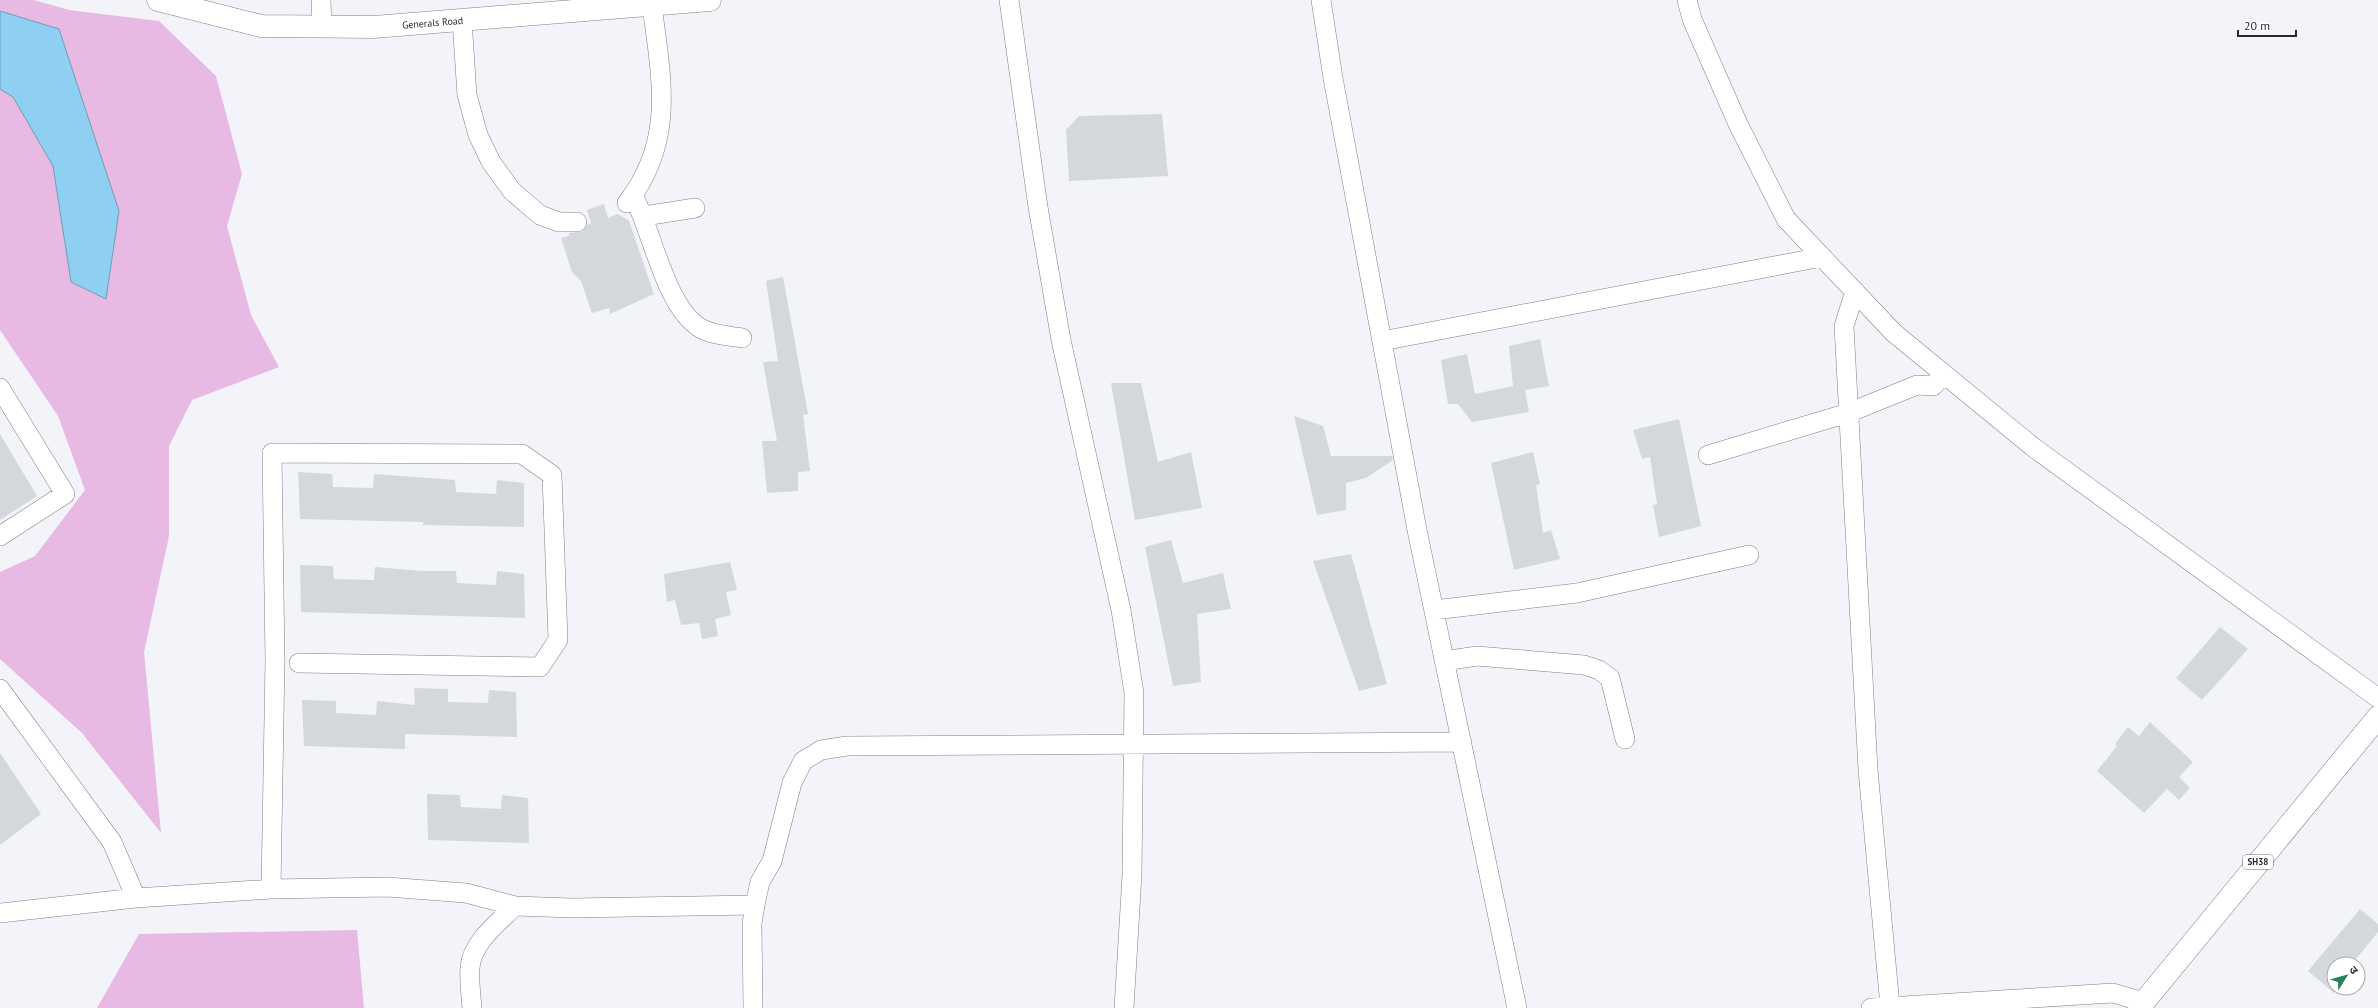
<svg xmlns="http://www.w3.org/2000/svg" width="2378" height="1008" viewBox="0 0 2378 1008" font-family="'PT Sans','Noto Sans Devanagari',sans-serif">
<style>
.green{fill:#e8b9e3}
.water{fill:#8ecff2;stroke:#709db7}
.building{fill:#d4d7dc}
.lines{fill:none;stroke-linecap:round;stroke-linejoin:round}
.street-casing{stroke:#7e7f84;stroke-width:20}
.secondary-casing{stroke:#7e7f84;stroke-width:23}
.primary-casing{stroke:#7e7f84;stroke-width:23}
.street{stroke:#fff;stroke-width:19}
.secondary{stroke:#fff;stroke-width:22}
.primary{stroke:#fff;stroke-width:22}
.labels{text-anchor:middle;stroke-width:3;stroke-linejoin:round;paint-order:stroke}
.shield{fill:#fff;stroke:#69696b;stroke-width:1}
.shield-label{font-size:9px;font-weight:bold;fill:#29292c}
.street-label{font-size:10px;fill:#29292c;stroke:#fff}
</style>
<rect width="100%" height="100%" fill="#f3f4f9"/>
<!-- green -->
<path class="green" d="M0 0H34L69 10 159 21 216 76 242 174 227 226 251 315 279 367 192 400 169 446V536L144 652 161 833 82 733 0 659V572L35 556 85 490 58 416 0 330Z
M357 930 364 1008H97L139 934Z"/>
<!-- water -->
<path class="water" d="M0 11 59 29 119 211 106 299 71 282 53 166 13 97 0 89Z"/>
<!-- building -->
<path class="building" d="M1162 114 1168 176 1069 181 1066 130 1079 116Z
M604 204 608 218 618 214 629 221 654 294 610 314 609 308 592 313 581 281 572 272 561 238 569 236V233L583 231 587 225 591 223 587 210Z
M783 277 808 414 803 415 810 471 798 472V491L767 493 762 441H777L763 362 778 361 766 281Z
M1540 339 1549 386 1525 390 1529 412 1472 422 1458 404H1448L1441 360 1467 354 1475 394 1513 386 1509 346Z
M1111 383H1141L1158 462 1191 452 1202 508 1135 520Z
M1294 416 1323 426 1331 456H1392L1393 460 1366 478 1346 483V510L1317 515Z
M1679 419 1701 526 1659 537 1653 505 1657 504 1650 457 1642 459 1633 430Z
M0 434 37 496 0 520Z
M1533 452 1540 484 1536 485 1543 533 1551 530 1560 559 1514 570 1491 463Z
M298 472 332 474 333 487 373 488 374 474 455 480 456 492 496 494 497 480 524 483V527L423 525V522L300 519Z
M1171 540 1183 583 1223 573 1231 609 1197 614 1201 682 1173 686 1145 547Z
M1351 554 1387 684 1359 691 1313 561Z
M730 562 737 590 726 592 731 615 715 619 718 636 702 639 699 623 681 625 675 600 667 602 664 574Z
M300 565 333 566 334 579 374 580 375 567 422 571H456L457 583 496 585 497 571 524 574 525 618 301 612Z
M2220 627 2248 649 2202 700 2176 678Z
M414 688 448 689V702L488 703 489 690 516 692 517 737 405 734V749L304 746 302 700 336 701V713L376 715 377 701 415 705Z
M2150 722 2193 762 2179 777 2190 788 2179 800 2167 789 2144 813 2097 771 2117 746 2115 744 2128 727 2139 736Z
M0 753 41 814 0 845Z
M427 794 460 795 461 807 501 809 502 795 528 798 529 843 428 840Z
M2360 909 2378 924V932L2352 964H2334V993L2308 971Z"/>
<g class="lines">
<!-- street casing -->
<g class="street-casing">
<path id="street" d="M321 0 322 27
M1009 0 1038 207 1061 340 1121 610 1134 693 1132 875 1124 1008
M1321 0 1333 78 1417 530 1517 1008
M1687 0 1692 19 1738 124 1786 219 1894 333 2033 447 2378 698
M462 20 467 95 478 135 491 162 512 191 540 215 559 222H577
M633 195C653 233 665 306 700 328 712 335 729 336 742 338
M627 203C676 140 661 78 652 5
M644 216 695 208
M1855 291 1844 326 1868 770 1890 1006
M1382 341 1822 257
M0 388 65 494 0 536
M1708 455 1848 413 1917 385 1933 386 1944 374
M1434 610 1577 593 1749 555
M1444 661 1477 656 1584 665 1599 670 1610 678 1625 739
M0 689 112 842 136 898
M271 889 275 661 272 453 522 454 552 475 558 640 540 667 299 663
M0 913 136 898 271 889 387 887 466 893 515 906 572 908 755 905 760 882 772 861 792 783 803 761 821 750 847 746 1462 742
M472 1008C471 995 469 981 470 968 471 943 499 922 515 906
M753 1008 752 923 755 905
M1871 1008 2113 993 2144 1002"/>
</g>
<!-- secondary casing -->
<g class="secondary-casing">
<g id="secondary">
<path id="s1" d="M158 0 261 26 374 27 710 0"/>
</g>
</g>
<!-- primary casing -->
<g class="primary-casing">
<path id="primary" d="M2139 1008 2378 717"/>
</g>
<!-- street -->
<use href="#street" class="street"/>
<!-- secondary -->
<use href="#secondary" class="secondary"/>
<!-- primary -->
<use href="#primary" class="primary"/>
</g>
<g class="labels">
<!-- shield labels -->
<rect class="shield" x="2243" y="855" width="30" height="14" rx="3"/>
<g class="shield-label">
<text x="2258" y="865">SH38</text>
</g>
<!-- street labels -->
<g class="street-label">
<text dy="4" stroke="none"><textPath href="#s1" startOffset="278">Generals Road</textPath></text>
</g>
</g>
<!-- north arrow -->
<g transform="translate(2346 976) rotate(53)"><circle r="19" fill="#ffffff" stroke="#a9a9ab"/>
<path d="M0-3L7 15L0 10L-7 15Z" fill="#258259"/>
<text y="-6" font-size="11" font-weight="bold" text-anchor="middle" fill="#29292c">उ</text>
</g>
<!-- scale -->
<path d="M2238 30v6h58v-6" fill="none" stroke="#29292c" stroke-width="2"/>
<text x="2244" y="30" font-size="12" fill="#29292c" stroke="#ffffff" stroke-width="3" paint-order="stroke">20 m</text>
</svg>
